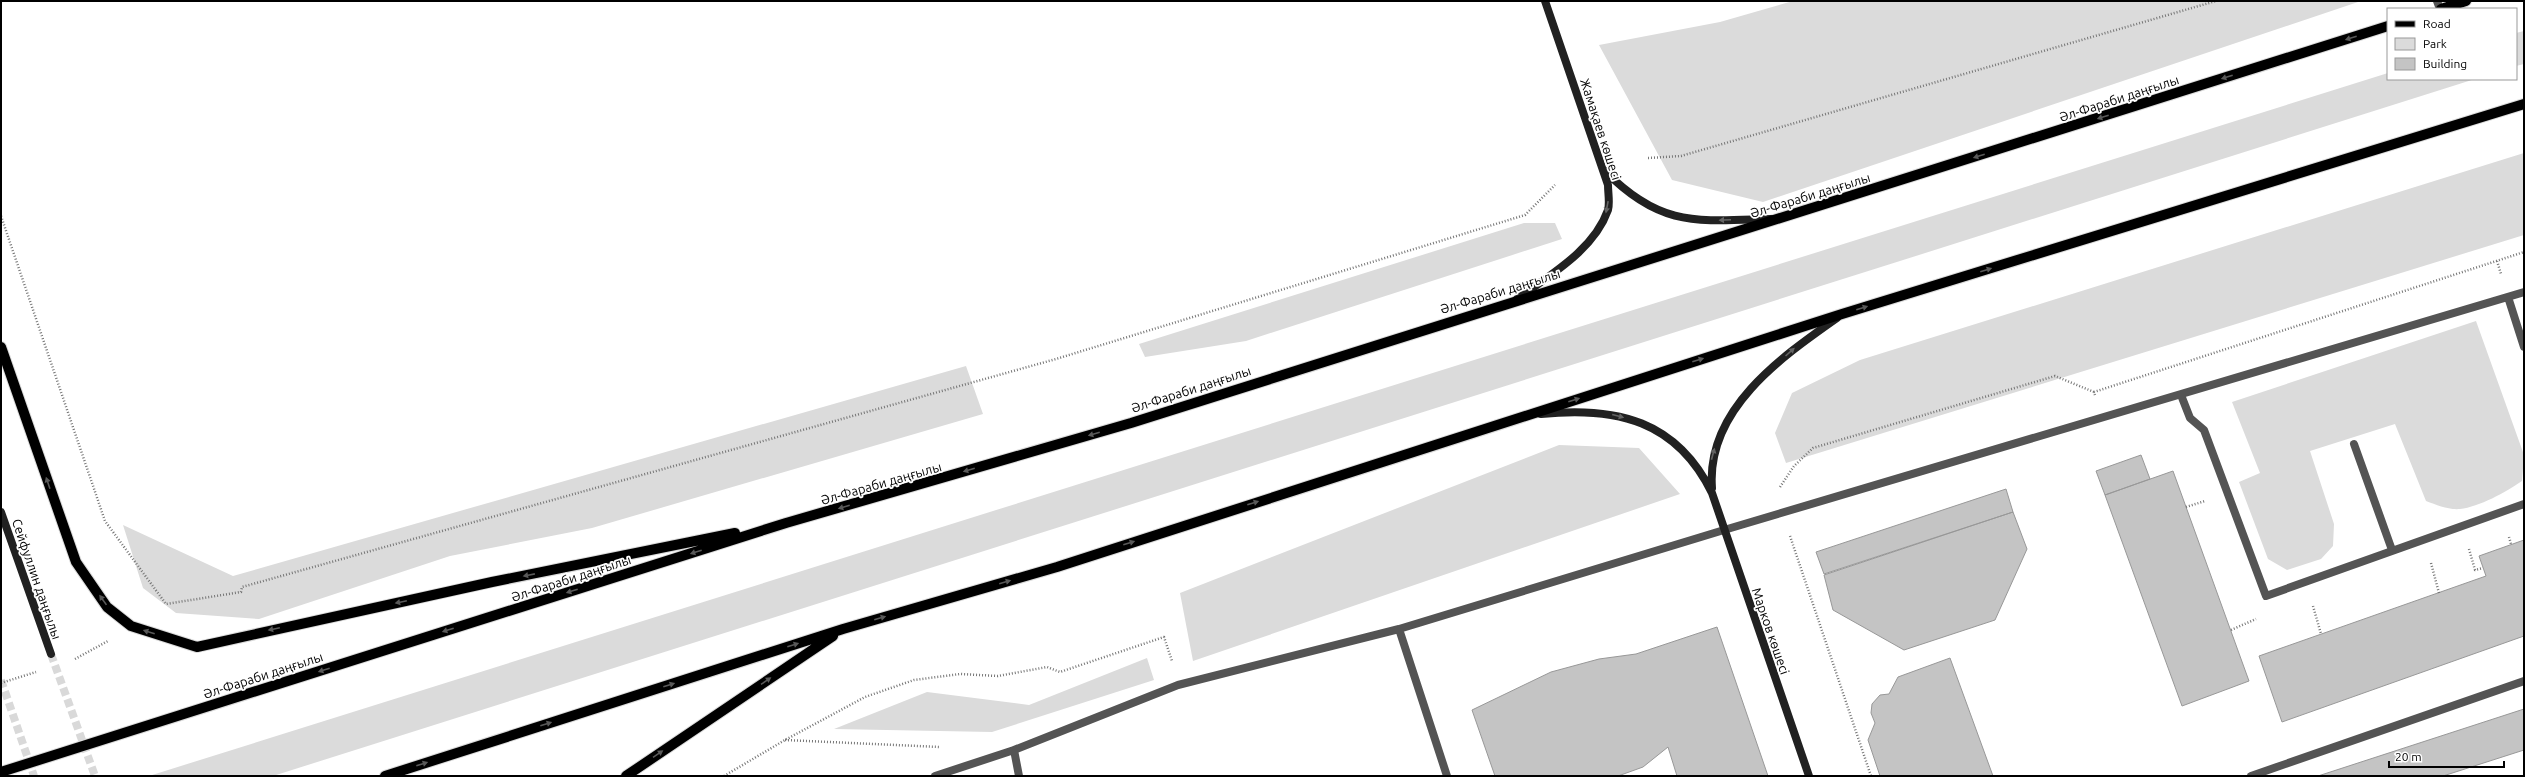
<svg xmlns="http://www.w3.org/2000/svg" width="2525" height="777" viewBox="0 0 2525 777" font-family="Ubuntu,sans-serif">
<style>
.green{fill:#dbdbdb}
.building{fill:#c4c4c4;stroke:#989898}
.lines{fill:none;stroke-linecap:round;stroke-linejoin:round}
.secondary-tunnel{stroke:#d9d9d9;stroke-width:8;stroke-dasharray:8 4;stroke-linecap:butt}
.primary-casing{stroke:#dbdbdb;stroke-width:12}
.path{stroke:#767676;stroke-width:2.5;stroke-dasharray:1 2;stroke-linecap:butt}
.lane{stroke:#545454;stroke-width:8}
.street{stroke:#545454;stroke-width:8}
.secondary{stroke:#212121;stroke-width:8}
.primary{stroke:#000;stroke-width:10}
.oneway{fill:#595959}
.oneway2{fill:#646464}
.labels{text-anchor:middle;stroke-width:3.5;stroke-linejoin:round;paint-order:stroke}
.street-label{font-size:13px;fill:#000;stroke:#fff}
</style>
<rect width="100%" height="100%" fill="#fff"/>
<!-- green -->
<path class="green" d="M1793 1H2361L1763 202 1672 180 1599 45 1720 22Z
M2524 31V64L2516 66V33Z
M2388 73V79H2475L273 776H149Z
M2524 153V235L1786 463 1775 433 1792 393 1860 360Z
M1524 223H1555L1562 239 1246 341 1145 357 1139 344Z
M2476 321 2524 455 2522 481C2506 492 2479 507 2460 509 2448 510 2437 505 2426 501L2395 424 2310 451 2334 524 2333 546 2321 559 2287 570 2268 559 2239 482 2260 473 2232 402Z
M966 366 983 414 592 528 450 556 259 619 176 613 143 588 123 525 233 576Z
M1559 445 1639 448 1680 494 1193 661 1180 593Z
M1147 658 1154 680 992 732 834 729 927 692 1029 705Z"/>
<!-- building -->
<path class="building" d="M2141 455 2150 479 2105 495 2096 471Z
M2173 471 2249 681 2182 706 2105 495Z
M2006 489 2013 512 1824 574 1816 552Z
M2013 512 2027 549 1995 620 1904 650 1833 610 1824 575Z
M2524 540V636L2282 722 2259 656 2486 576 2479 556Z
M1717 627 1768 776H1677L1668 747 1643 767 1618 776H1495L1472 710 1551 672 1599 659 1636 654Z
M1950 658 1993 776H1880L1868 740 1875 723 1871 713 1872 704 1880 695 1889 694 1898 677Z
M2524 709V750L2443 776H2318Z"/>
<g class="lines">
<!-- secondary-tunnel -->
<path class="secondary-tunnel" d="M51 654 95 776
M1 680 34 776"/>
<!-- primary casing -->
<g class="primary-casing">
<path id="primary" d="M2441 9 2466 1
M1 347 76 562 107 607 131 626 197 647 492 582 735 533
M1 772 786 523 1131 423 2388 26
M385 776 843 629 1057 567 1842 314 2524 104
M626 776 833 636"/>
</g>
<!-- path -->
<path class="path" d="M1648 158 1681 156 2216 1
M1 216 105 521 166 604 241 592 242 587 1056 359 1525 215 1555 185
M2497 261 2501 274
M2095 395 2094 392 2524 252
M1780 487 1794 466 1813 448 2055 376 2094 392
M2186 507 2205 501
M1790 536 1871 776
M2509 537 2511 544
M2469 549 2475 570 2483 568
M2431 563 2439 593
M2313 606 2321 634
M2231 630 2256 619
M75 659 108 641
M1 683 36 672
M785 740 940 747
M724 776 785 740 865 697 914 680 960 674 998 676 1047 667 1060 672 1164 637 1172 661"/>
<!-- lane -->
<path class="lane" d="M2437 1 2440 9
M2181 395 2190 418 2204 430 2266 596 2524 504
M2354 444 2392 550
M1399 629 1447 776
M1014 750 1019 776
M935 776 1014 750 1178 685 1399 629 1724 530
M2251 776 2524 681"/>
<!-- street -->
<path class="street" d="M2508 297 2524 347
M1724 530 2524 292"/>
<!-- secondary -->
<path class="secondary" d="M1605 171C1661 228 1698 221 1771 219
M1517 299C1550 275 1594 250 1608 210 1610 203 1608 193 1608 185L1545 1
M1541 414C1617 406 1677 421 1712 493L1809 776
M1712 488C1706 410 1780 358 1837 318
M1 512 51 654"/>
<!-- primary -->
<use href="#primary" class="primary"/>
</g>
<!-- one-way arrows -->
<defs><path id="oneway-solid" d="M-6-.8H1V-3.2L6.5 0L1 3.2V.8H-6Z"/></defs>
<g class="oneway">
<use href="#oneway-solid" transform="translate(2351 38) rotate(162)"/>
<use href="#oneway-solid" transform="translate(2227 77) rotate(162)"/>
<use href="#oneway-solid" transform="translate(2103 117) rotate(162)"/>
<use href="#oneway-solid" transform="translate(1979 156) rotate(163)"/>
<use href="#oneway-solid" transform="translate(1986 270) rotate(-17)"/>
<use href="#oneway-solid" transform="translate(1862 308) rotate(-17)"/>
<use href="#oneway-solid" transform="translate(1698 360) rotate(-18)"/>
<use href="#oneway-solid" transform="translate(1574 400) rotate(-18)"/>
<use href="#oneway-solid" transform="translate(1094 434) rotate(164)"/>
<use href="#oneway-solid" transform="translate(969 470) rotate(164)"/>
<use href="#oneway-solid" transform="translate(48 483) rotate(-109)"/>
<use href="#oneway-solid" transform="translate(1253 503) rotate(-18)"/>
<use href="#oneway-solid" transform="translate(844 507) rotate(164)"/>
<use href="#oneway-solid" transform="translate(1129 543) rotate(-18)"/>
<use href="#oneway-solid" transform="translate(696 552) rotate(162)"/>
<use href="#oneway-solid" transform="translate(529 575) rotate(169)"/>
<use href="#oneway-solid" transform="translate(1005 582) rotate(-16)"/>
<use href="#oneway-solid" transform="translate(572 591) rotate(162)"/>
<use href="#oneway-solid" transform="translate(103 600) rotate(-125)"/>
<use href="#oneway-solid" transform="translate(401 602) rotate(168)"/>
<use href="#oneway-solid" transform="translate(880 618) rotate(-16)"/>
<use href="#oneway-solid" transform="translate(274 629) rotate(168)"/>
<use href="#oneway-solid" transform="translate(448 630) rotate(162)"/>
<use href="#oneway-solid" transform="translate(149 632) rotate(-162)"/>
<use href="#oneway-solid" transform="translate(793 645) rotate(-18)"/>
<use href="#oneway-solid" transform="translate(324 670) rotate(162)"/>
<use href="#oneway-solid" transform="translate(766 681) rotate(-34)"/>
<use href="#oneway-solid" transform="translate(669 685) rotate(-18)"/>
<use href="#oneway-solid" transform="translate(546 724) rotate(-18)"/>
<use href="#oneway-solid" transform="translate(658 754) rotate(-34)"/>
<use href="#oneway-solid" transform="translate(422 764) rotate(-18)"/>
</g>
<g class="oneway2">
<use href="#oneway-solid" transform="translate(1607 207) rotate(101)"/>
<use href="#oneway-solid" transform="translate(1725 220) rotate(178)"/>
<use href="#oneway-solid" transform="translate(1790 352) rotate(-42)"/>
<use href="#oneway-solid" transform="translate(1618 416) rotate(15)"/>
<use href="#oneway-solid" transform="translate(1713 454) rotate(-75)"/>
</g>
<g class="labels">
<!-- street labels -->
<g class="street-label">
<text transform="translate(2119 98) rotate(-18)" y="5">Әл-Фараби даңғылы</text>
<text transform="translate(1601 129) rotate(72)" y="5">Жамақаев көшесі</text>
<text transform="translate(1810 195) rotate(-17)" y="5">Әл-Фараби даңғылы</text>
<text transform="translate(1500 291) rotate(-17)" y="5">Әл-Фараби даңғылы</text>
<text transform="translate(1191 389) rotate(-18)" y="5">Әл-Фараби даңғылы</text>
<text transform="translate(881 483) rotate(-16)" y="5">Әл-Фараби даңғылы</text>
<text transform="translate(571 578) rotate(-18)" y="5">Әл-Фараби даңғылы</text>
<text transform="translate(37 579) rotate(71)" y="5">Сейфуллин даңғылы</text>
<text transform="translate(1771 631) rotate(71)" y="5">Марков көшесі</text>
<text transform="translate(263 675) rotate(-18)" y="5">Әл-Фараби даңғылы</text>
</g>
</g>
<!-- border -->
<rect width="2525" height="777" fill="none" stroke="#000000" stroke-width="4"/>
<!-- legend -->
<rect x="2387" y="8" width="130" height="72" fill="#ffffff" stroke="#999999"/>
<rect x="2395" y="21" width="20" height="6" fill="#000000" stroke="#999999"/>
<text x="2423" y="28" font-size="12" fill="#000000">Road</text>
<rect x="2395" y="38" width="20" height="12" fill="#dbdbdb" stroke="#999999"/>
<text x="2423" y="48" font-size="12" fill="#000000">Park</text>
<rect x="2395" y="58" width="20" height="12" fill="#c4c4c4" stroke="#999999"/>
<text x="2423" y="68" font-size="12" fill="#000000">Building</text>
<!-- scale -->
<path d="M2389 761v6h115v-6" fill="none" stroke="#000000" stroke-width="2"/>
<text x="2395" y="761" font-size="12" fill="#000000" stroke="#ffffff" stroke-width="3" paint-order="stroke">20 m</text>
</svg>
